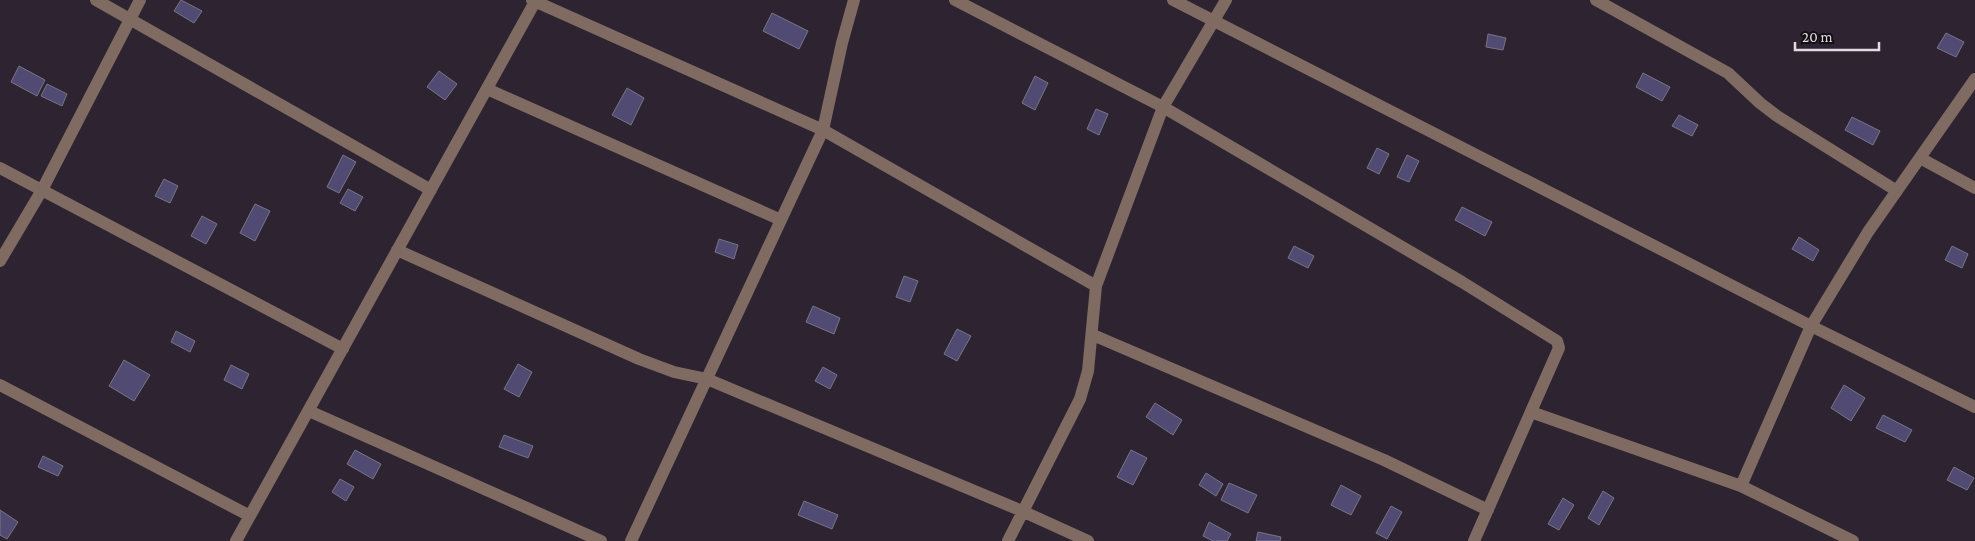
<svg xmlns="http://www.w3.org/2000/svg" width="1975" height="541" viewBox="0 0 1975 541" font-family="'Crimson Pro',serif">
<style>
.building{fill:#514b73;stroke:#767586}
.lines{fill:none;stroke-linecap:round;stroke-linejoin:round}
.minor{stroke:#7f6b61;stroke-width:12}
</style>
<rect width="100%" height="100%" fill="#2e2431"/>
<!-- building -->
<path class="building" d="M181 0 202 11 194 23 174 11Z
M772 13 808 31 799 49 763 31Z
M1946 33 1964 42 1956 57 1937 48Z
M1488 34 1506 38 1503 50 1486 47Z
M19 66 45 80 37 96 11 82Z
M439 71 457 84 445 100 427 87Z
M1643 73 1670 87 1662 101 1636 87Z
M1035 76 1048 83 1035 110 1022 103Z
M47 84 67 94 62 106 41 96Z
M627 88 644 98 631 125 612 115Z
M1096 109 1108 114 1099 135 1087 129Z
M1679 115 1698 125 1692 136 1672 126Z
M1852 117 1880 131 1873 145 1845 130Z
M1377 148 1389 154 1379 174 1367 168Z
M343 155 356 162 339 193 327 187Z
M1407 155 1419 161 1409 182 1397 177Z
M164 179 178 186 170 203 155 196Z
M348 189 363 197 355 211 340 203Z
M255 204 270 211 255 241 240 233Z
M1462 207 1492 222 1485 236 1455 220Z
M202 216 217 224 206 244 191 236Z
M1799 237 1819 250 1813 261 1792 249Z
M719 239 738 245 734 259 715 252Z
M1294 246 1314 256 1308 268 1288 258Z
M1952 246 1968 254 1962 268 1945 260Z
M904 276 918 281 910 302 896 297Z
M813 306 840 318 834 334 806 322Z
M957 329 971 336 957 361 944 354Z
M176 331 195 341 190 352 171 342Z
M124 360 150 375 134 401 109 386Z
M518 364 532 372 519 397 504 389Z
M231 365 249 374 242 389 224 380Z
M823 367 837 375 830 389 815 381Z
M1844 385 1865 398 1851 421 1831 408Z
M1155 403 1182 420 1173 435 1146 417Z
M1883 415 1912 430 1905 442 1876 428Z
M504 435 533 446 528 458 499 447Z
M355 450 381 464 373 479 347 464Z
M1131 450 1147 458 1133 485 1117 477Z
M43 456 63 466 58 476 38 467Z
M1954 467 1974 478 1967 490 1947 480Z
M1206 473 1223 484 1216 496 1199 485Z
M340 479 354 487 346 501 332 492Z
M1229 483 1257 495 1248 513 1221 500Z
M1341 485 1361 496 1351 515 1331 505Z
M1603 491 1614 498 1599 525 1588 518Z
M1563 498 1574 505 1559 530 1548 524Z
M804 501 838 515 832 529 798 515Z
M1391 506 1402 512 1387 539 1376 533Z
M0 510 18 522 7 539 0 535Z
M1209 522 1231 534 1227 541H1213L1203 536Z
M1258 532 1281 537 1280 541H1256Z"/>
<g class="lines">
<!-- minor -->
<path class="minor" d="M96 0 431 190
M532 0 823 130 1096 286
M955 0 1163 107 1462 282 1557 341 1559 348 1474 541
M1173 0 1811 326 1975 407
M1596 0 1728 73 1760 103 1777 116 1897 191
M487 89 781 220
M1920 158 1975 188
M0 168 343 349
M397 250 639 359 674 372 707 379 1022 511 1088 541
M0 261 42 190 140 0
M1093 335 1384 460 1488 510
M0 385 250 516
M309 411 601 541
M1531 412 1741 486 1853 541
M1741 486 1811 326 1868 232 1975 79
M236 541 536 0
M631 541 823 130 842 43 854 0
M1008 541 1080 399 1088 371 1096 286 1163 107 1226 0"/>
</g>
<!-- scale -->
<path d="M1795 42v8h84v-8" fill="none" stroke="#e1dbe3" stroke-width="2.5"/>
<text x="1802" y="42" font-size="15" fill="#e1dbe3" stroke="#140f15" stroke-width="4" paint-order="stroke">20 m</text>
</svg>
